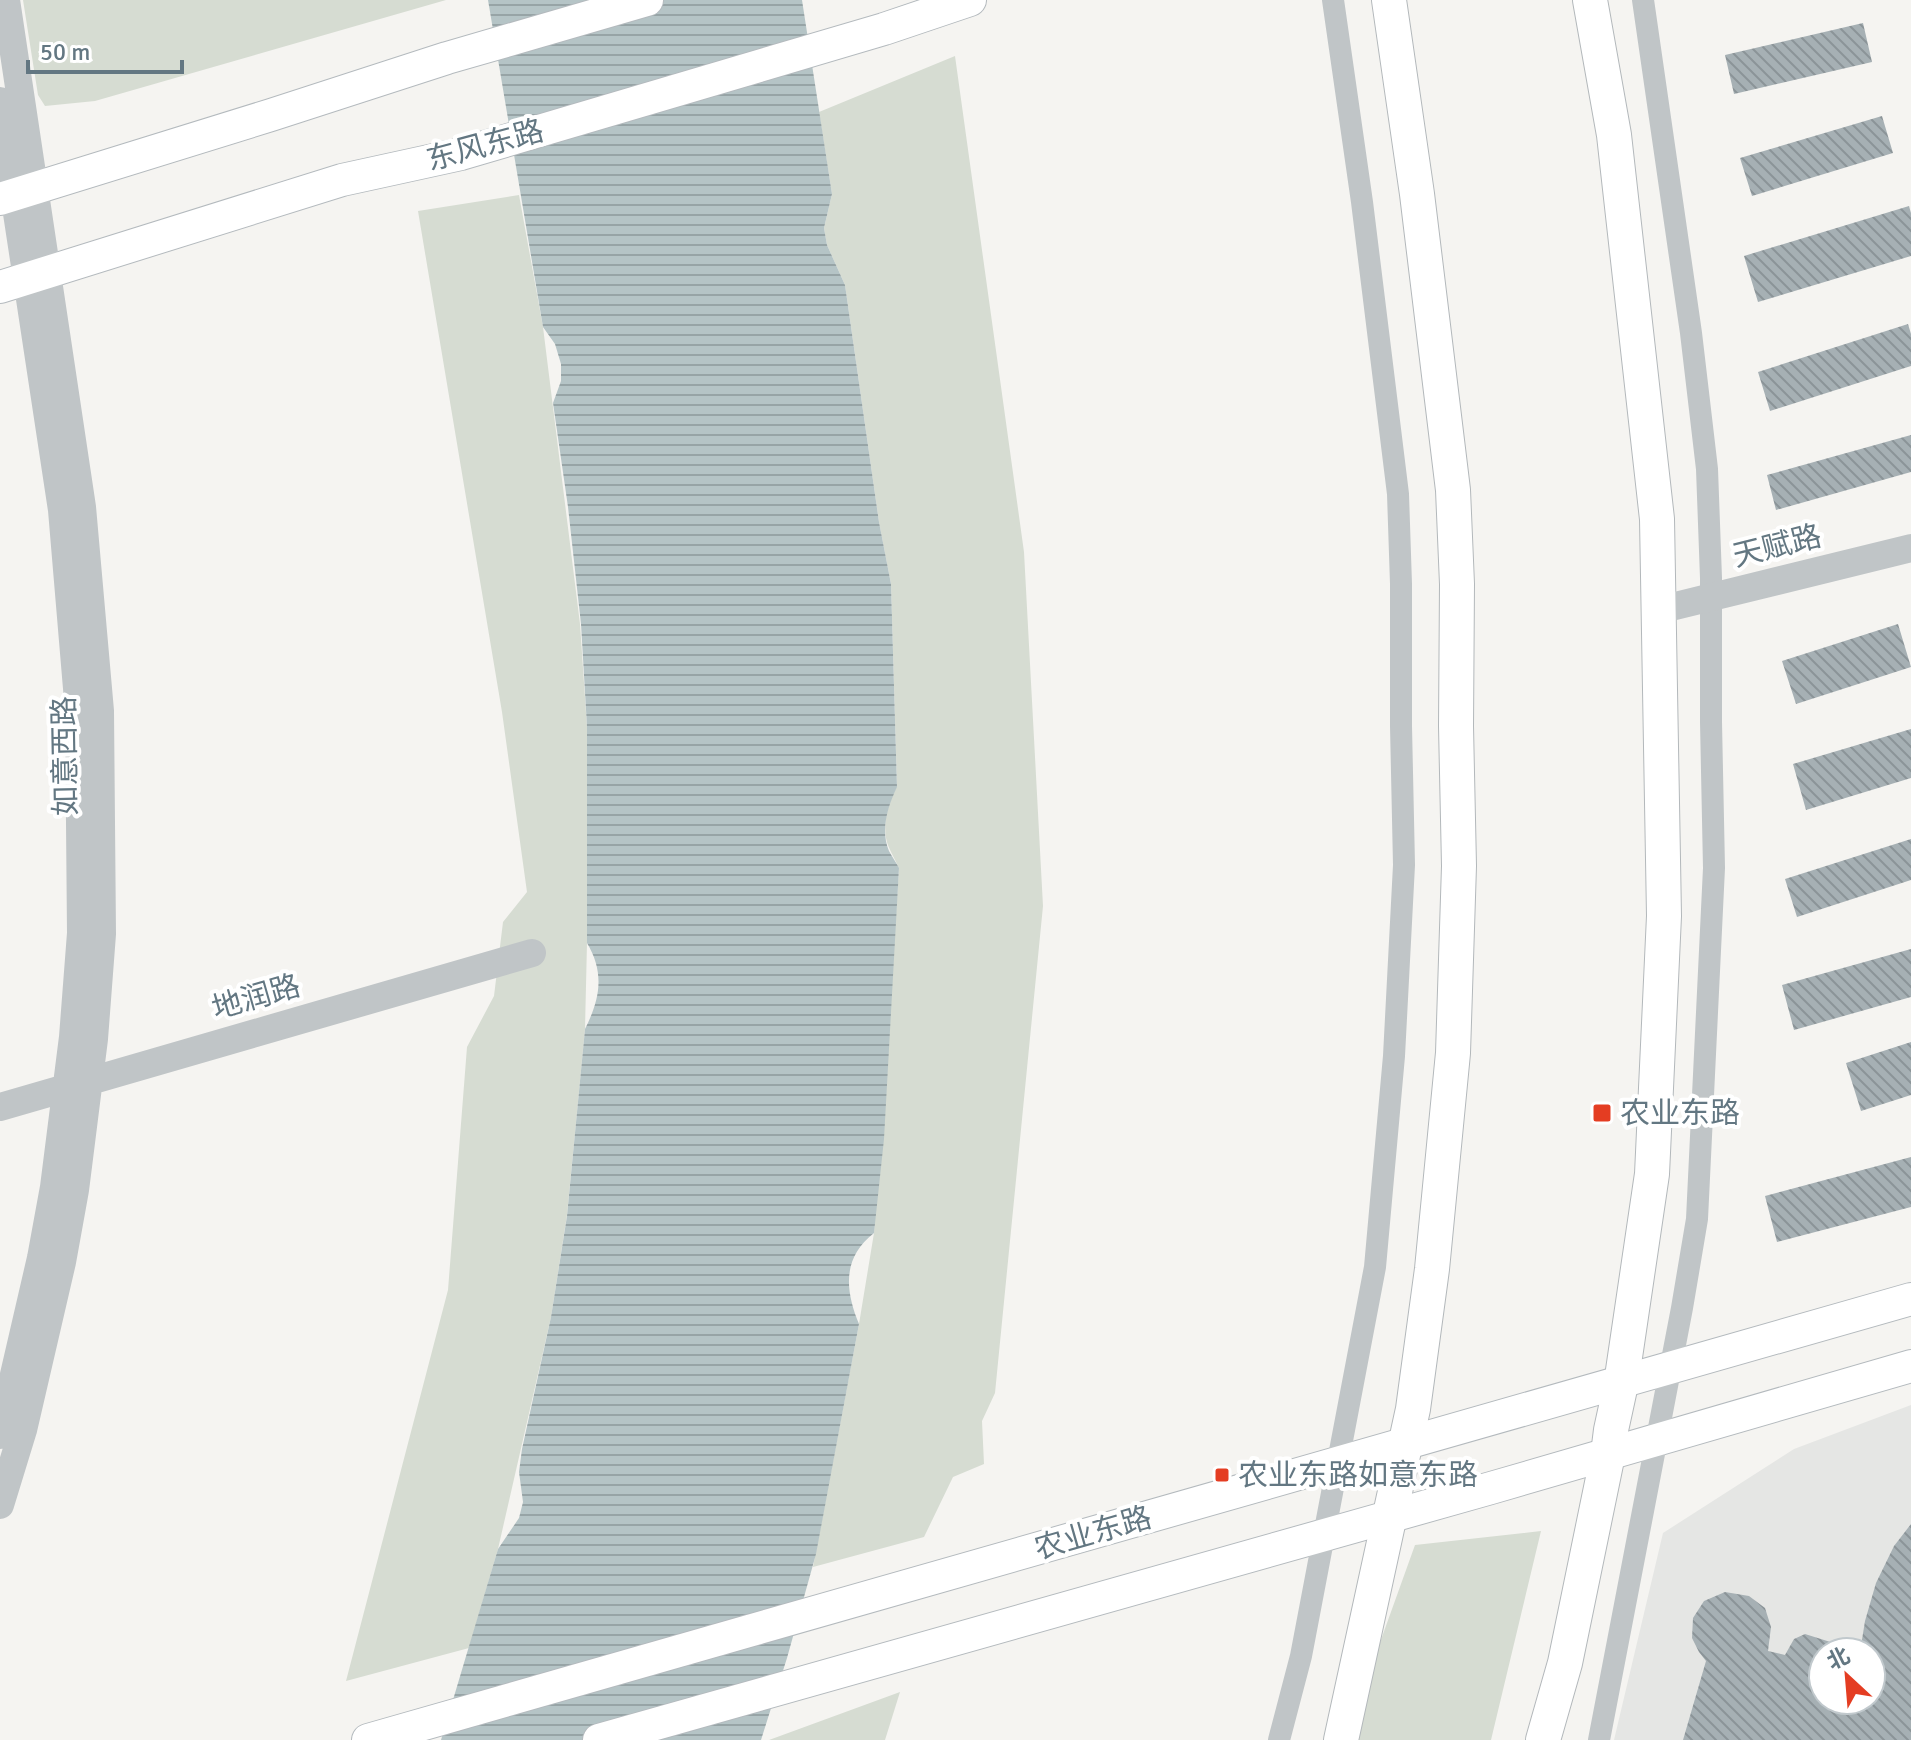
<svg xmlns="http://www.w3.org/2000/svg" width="1911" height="1740" viewBox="0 0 1911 1740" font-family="Signika,'Noto Sans SC',sans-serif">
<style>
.built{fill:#e5e6e4;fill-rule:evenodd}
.green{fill:#d6dcd2}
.water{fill:url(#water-rules)}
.building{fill:url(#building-back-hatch)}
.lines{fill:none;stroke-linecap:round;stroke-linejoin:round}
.secondary-casing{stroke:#b4babe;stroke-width:34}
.primary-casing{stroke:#b3b8bb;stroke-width:36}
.minor{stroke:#c0c5c7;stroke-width:22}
.tertiary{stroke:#c0c5c7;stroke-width:28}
.secondary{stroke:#fff;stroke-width:32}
.primary{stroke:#fff;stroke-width:34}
.poi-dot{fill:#e43d22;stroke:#fff;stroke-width:3}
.labels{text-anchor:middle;stroke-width:8;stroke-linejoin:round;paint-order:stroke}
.street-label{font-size:30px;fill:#637782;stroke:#fff}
.poi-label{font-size:30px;fill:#637782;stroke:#fff;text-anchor:start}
</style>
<defs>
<pattern id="water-rules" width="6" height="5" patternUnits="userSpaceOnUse" patternTransform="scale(2)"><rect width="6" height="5" fill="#b5c4c6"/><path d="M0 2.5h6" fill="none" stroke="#97a4a6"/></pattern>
<pattern id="building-back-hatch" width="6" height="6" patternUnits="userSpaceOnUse" patternTransform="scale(2)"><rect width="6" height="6" fill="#a6b0b4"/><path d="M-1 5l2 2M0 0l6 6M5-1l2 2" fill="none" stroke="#8b9498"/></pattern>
</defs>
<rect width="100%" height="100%" fill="#f5f4f1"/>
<!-- built -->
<path class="built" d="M1911 1405V1740H1614L1663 1533 1794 1449ZM1823 1652H1871V1700H1823Z"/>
<!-- green -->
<path class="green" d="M23 0H446L95 101 45 106 38 95Z
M955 56 1024 552 1043 906 995 1393 982 1421 984 1464 953 1477 924 1537 813 1567 859 1324 874 1233 899 869C895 858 888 849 886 838 883 819 889 803 897 786L891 584 879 522 845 285 827 245 824 228 832 194 819 112Z
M519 195 543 327 580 624 587 727V943L585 1029 567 1215 551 1317 498 1549 469 1648 346 1681 448 1290 467 1047 494 996 503 922 527 892 502 712 418 211Z
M1541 1531 1491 1740H1345L1415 1545Z
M900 1692 885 1740H769Z"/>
<!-- water -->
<path class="water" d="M488 0H802L832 194 824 228 827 245 845 285 879 522 891 584 897 787C888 806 880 830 889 851 892 857 896 862 899 868L884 1139 874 1233C842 1258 845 1290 859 1324L816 1554 787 1658 761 1740H441L498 1549 519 1518 523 1502 519 1472 522 1449 551 1317 567 1216 585 1029C600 999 605 973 587 943V727L581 624 568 507 553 403 561 381V364L555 344 543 327Z"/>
<!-- building -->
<path class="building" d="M1863 23 1872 62 1734 94 1725 55Z
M1882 116 1893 153 1752 196 1740 158Z
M1909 206 1911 213V256L1758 302 1744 256Z
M1908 324 1911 334V366L1770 411 1758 372Z
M1911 435V472L1776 510 1767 475Z
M1898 624 1911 667 1796 704 1782 661Z
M1911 729V778L1806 810 1793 764Z
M1911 839V880L1797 917 1785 879Z
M1911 949V997L1794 1030 1782 985Z
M1911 1042V1095L1861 1111 1846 1063Z
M1911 1157V1207L1777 1242 1765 1196Z
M1911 1524V1740H1683L1706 1661 1699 1652 1692 1638 1693 1618 1704 1601 1725 1592 1749 1596 1765 1608 1771 1627 1768 1651 1785 1655 1794 1639 1805 1634 1859 1651 1823 1652V1700H1871V1652H1860L1865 1621 1876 1583 1894 1546Z"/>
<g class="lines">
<!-- secondary casing -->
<g class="secondary-casing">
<path id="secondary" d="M0 199 271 115 447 58 647 0
M0 287 342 180 461 154 884 29 970 0
M368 1740C882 1592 1397 1448 1911 1299
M599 1740 1491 1488 1911 1366"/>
</g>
<!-- primary casing -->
<g class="primary-casing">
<path id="primary" d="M1341 1740 1413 1409 1432 1269 1453 1053 1459 866 1456 726 1457 584 1453 490 1417 194 1389 0
M1543 1740 1565 1663 1608 1454 1611 1430 1621 1384 1652 1174 1664 916 1657 519 1614 135 1590 0"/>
</g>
<!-- minor -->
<path class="minor" d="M1279 1740 1301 1656 1375 1267 1394 1056 1404 865 1401 726V584L1398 494 1362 202 1333 0
M1599 1740 1682 1308 1697 1219 1714 868 1711 722V578L1707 469 1691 333 1643 0"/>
<!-- tertiary -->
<path class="tertiary" d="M0 101 62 510 79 712 81 933 73 1037 54 1187 41 1258 0 1435
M1659 610 1911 548
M0 1107 532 953
M0 1505 23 1430 62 1262 75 1190 94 1039 102 934 100 711 82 507 6 0"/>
<!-- secondary -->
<use href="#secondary" class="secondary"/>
<!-- primary -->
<use href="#primary" class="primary"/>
</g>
<!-- markers -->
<g class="poi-dot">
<rect x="1592" y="1103" width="20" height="20" rx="4"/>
<rect x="1214" y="1467" width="16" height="16" rx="4"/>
</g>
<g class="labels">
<!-- street labels -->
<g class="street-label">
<text transform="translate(485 145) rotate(-15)" y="10">东风东路</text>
<text transform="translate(1777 546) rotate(-14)" y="10">天赋路</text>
<text transform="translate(65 756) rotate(-91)" y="10">如意西路</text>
<text transform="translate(256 997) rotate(-16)" y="10">地润路</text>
<text transform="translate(1093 1533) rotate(-16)" y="10">农业东路</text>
</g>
<!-- poi labels -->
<g class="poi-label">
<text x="1620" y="1123">农业东路</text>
<text x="1238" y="1485">农业东路如意东路</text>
</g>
</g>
<!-- north arrow -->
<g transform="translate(1847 1676) rotate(334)"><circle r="38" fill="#ffffff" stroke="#c1c9cd" stroke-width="2"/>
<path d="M0-6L14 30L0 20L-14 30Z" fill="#e43d22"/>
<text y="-12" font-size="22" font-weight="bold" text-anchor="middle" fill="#637782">北</text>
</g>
<!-- scale -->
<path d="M28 60v12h154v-12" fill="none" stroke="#637782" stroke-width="4"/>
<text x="40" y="60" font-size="24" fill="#637782" stroke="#ffffff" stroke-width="6" paint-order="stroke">50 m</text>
</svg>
